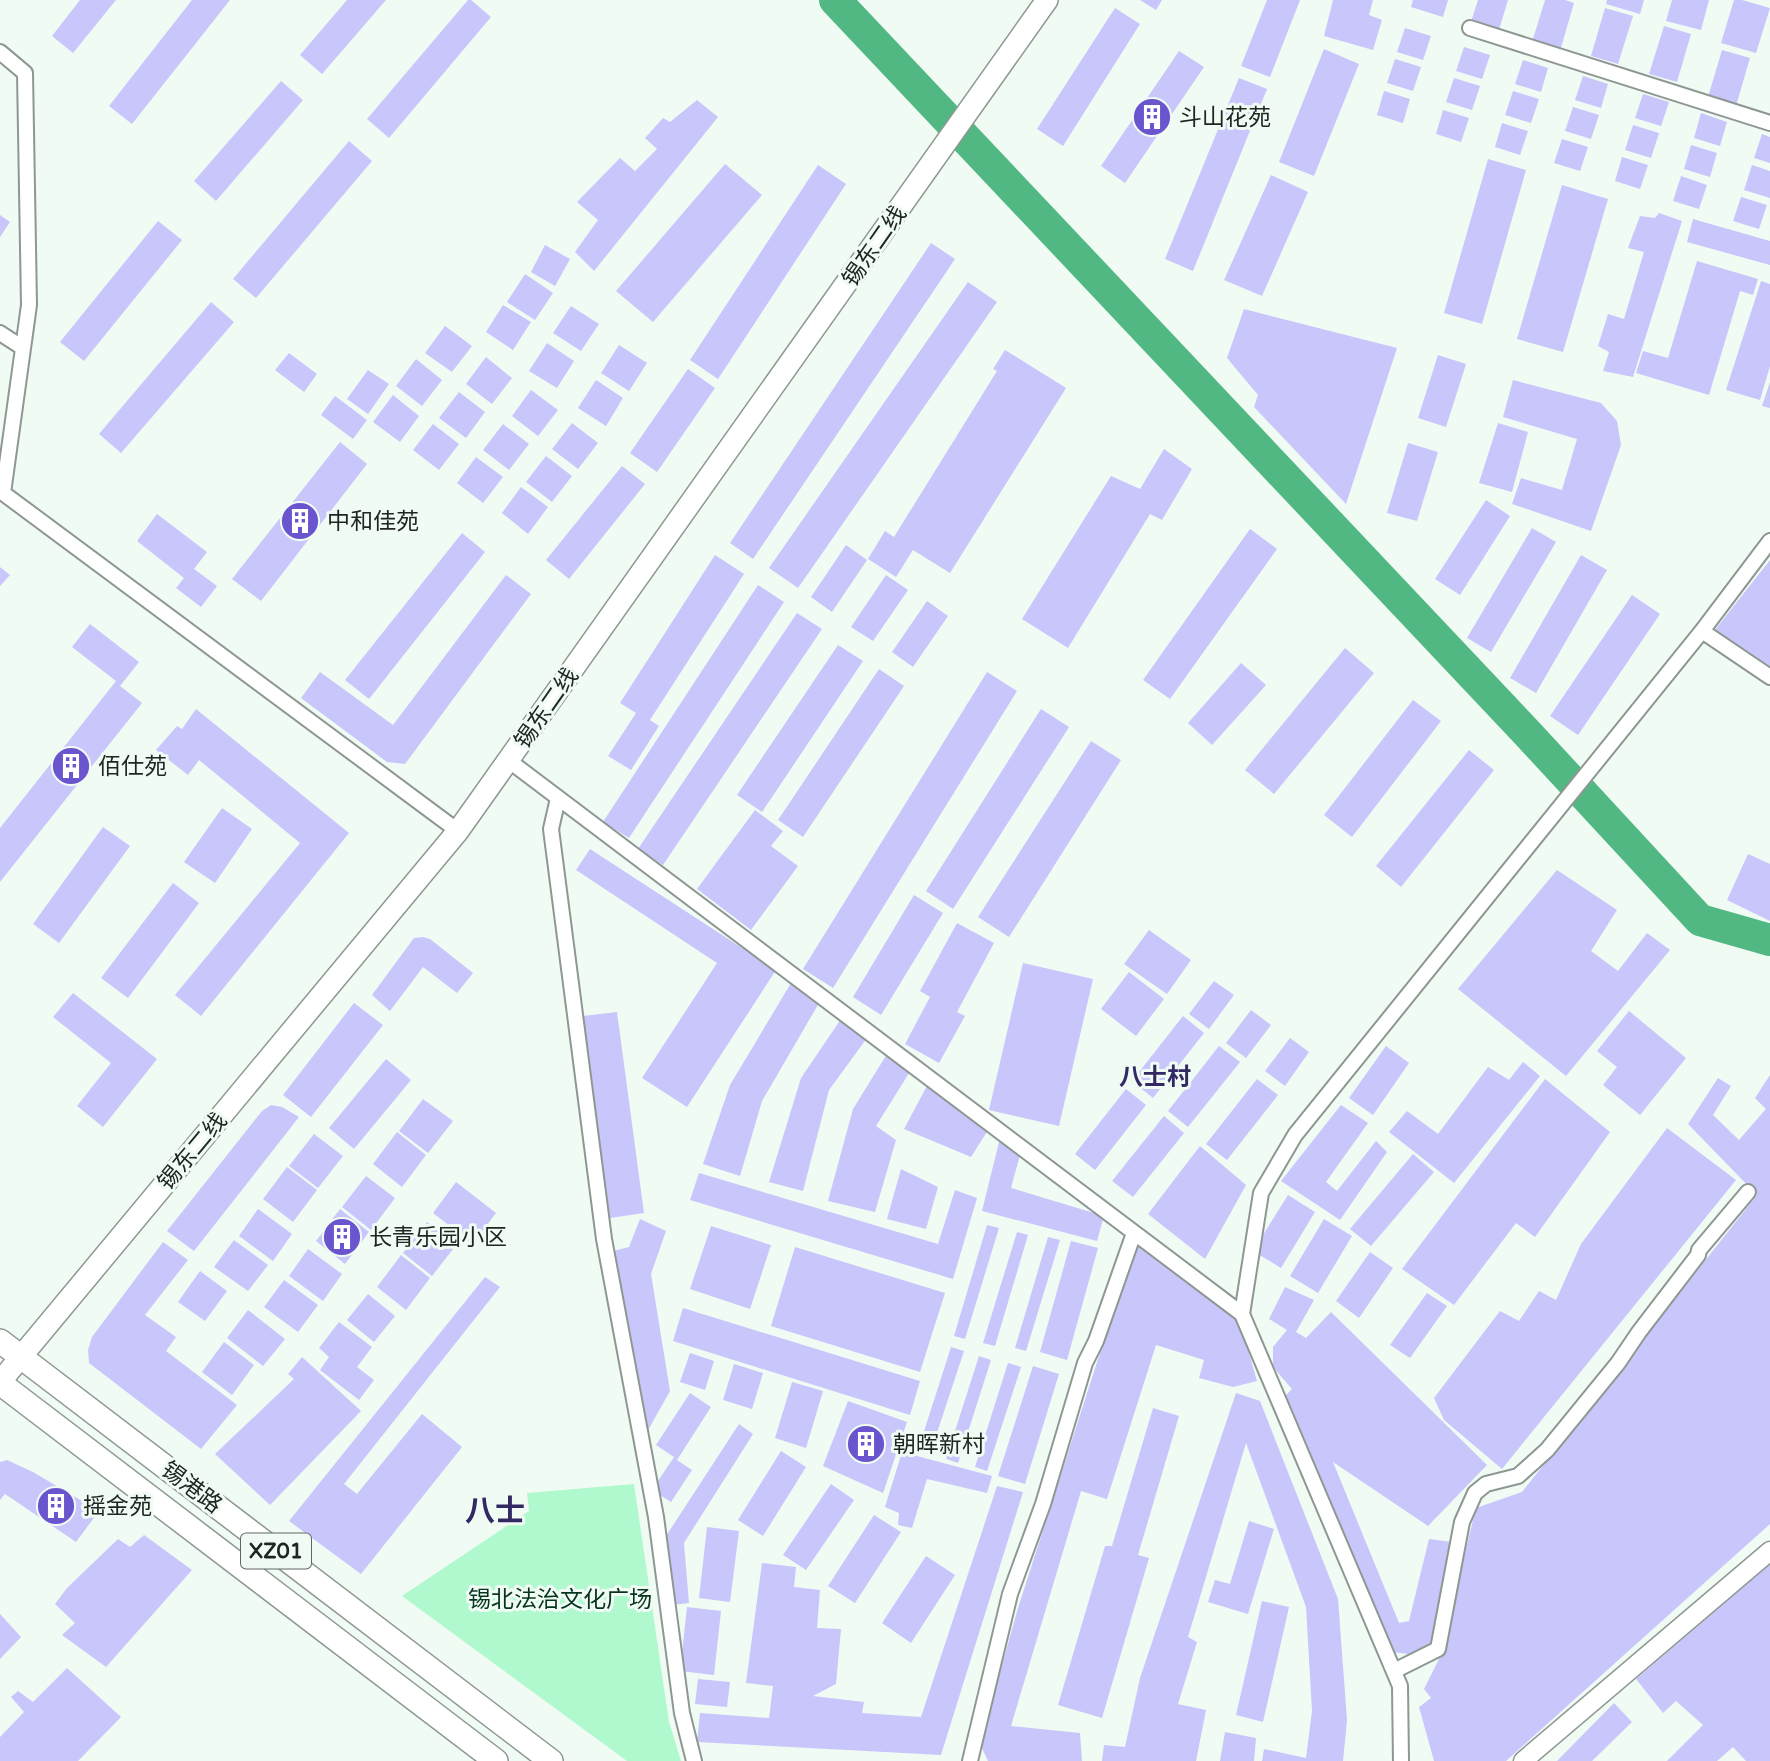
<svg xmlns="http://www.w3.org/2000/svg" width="1770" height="1761" viewBox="0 0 1770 1761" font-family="'Varela Round','Noto Sans SC',sans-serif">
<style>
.green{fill:#b0f8ce}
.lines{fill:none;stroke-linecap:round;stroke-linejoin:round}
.river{stroke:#52b883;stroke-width:32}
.building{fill:#c9c6fc}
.minor-casing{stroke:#8e9892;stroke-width:18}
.tertiary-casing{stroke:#8e9892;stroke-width:21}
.secondary-casing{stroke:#8e9892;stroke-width:24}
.primary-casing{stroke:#8e9892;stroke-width:26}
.minor{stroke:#fff;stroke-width:14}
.tertiary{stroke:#fff;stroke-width:18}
.secondary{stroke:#fff;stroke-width:21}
.primary{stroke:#fff;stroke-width:23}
.labels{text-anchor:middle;stroke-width:6;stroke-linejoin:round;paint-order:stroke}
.shield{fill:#f0fbf4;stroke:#606662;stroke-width:2}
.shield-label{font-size:21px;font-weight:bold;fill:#222623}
.poi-label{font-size:23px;fill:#222623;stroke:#f0fbf4;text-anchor:start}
.street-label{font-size:23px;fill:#222623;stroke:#f0fbf4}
.park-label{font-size:23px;fill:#06341f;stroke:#f0fbf4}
.neighbourhood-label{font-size:24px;font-weight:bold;fill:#322863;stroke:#f0fbf4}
.district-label{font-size:30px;font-weight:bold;fill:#322863;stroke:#f0fbf4}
</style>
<rect width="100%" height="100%" fill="#f0fbf4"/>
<!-- green -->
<path class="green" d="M634 1484 669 1722 681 1761H627L402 1596 529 1511 527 1493Z"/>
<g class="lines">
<!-- river -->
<path class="river" d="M835 0 1528 734 1700 920 1770 940"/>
</g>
<!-- building -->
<path class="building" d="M80 0H116L73 53 52 36Z
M192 0H230L132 124 109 106Z
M347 0H386L322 74 300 55Z
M468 0H471L491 17 389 138 367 119Z
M1140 0H1162L1156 10Z
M1267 0H1300L1270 77 1241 66Z
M1333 0H1373L1369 15 1382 20 1373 50 1324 36Z
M1413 0H1448L1443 17 1411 7Z
M1478 0H1508L1498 33 1470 25Z
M1545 0H1565L1574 3 1560 51 1532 42Z
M1607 0H1644L1640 14 1606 4Z
M1672 0H1709L1701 30 1666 21Z
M1734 0H1742L1770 8 1756 53 1721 43Z
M1115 8 1140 24 1063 146 1037 129Z
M1605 8 1633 16 1618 64 1591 56Z
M1664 26 1691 34 1677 82 1649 74Z
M1405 28 1431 36 1423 60 1397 52Z
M1464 47 1490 55 1482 79 1456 71Z
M1324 49 1359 64 1314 176 1279 162Z
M1722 50 1750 58 1736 106 1708 97Z
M1179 51 1204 67 1125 183 1101 166Z
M1395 59 1421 67 1413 91 1387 83Z
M1523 60 1548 68 1541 92 1515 84Z
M1583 76 1608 84 1601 108 1575 100Z
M1239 78 1267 89 1193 271 1165 259Z
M1454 78 1480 86 1472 110 1446 102Z
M281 81 303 100 216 201 194 181Z
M1384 91 1410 99 1403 123 1377 115Z
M1513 91 1539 99 1531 123 1505 115Z
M1643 94 1669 102 1661 126 1635 118Z
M697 100 718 117 594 271 575 252 598 220 577 202 620 158 635 171 657 149 645 138 663 118 670 122Z
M1573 107 1599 115 1591 139 1565 131Z
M1443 110 1469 118 1461 142 1436 134Z
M1701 113 1727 122 1720 146 1694 138Z
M1502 123 1528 131 1520 155 1495 147Z
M1633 125 1659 133 1651 158 1625 150Z
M1762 134 1770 137V163L1754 158Z
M1562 139 1588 147 1580 171 1554 163Z
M349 141 372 161 256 298 233 279Z
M1691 145 1717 153 1710 177 1684 169Z
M1622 157 1648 165 1640 189 1615 181Z
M1488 159 1526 170 1482 324 1444 313Z
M725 164 762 195 653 322 616 291Z
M818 165 846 184 718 379 690 360Z
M1752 165 1770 171V198L1744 190Z
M1271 175 1308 192 1262 296 1224 280Z
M1681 176 1707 185 1699 209 1673 201Z
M1562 185 1608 199 1563 352 1517 339Z
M1741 197 1767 205 1759 229 1733 221Z
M1659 213 1682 221 1633 377 1603 371 1609 352 1598 346 1608 314 1624 319 1644 252 1628 248 1640 216 1655 218Z
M0 215 10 222 0 237Z
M1693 219 1770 241V265L1687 242Z
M158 221 182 240 84 361 60 342Z
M931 243 955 259 753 559 730 543Z
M545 245 570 259 555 286 531 272Z
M1697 261 1758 279 1753 295 1740 291 1709 395 1636 373 1643 351 1668 358Z
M525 274 553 293 535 320 507 302Z
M1761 281 1770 284V366L1760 400 1726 390Z
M968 282 997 302 798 588 769 568Z
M211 302 234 322 121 453 99 434Z
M503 305 531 322 513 350 486 332Z
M571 306 599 324 581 351 553 333Z
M1244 309 1397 348 1346 504 1254 407 1258 395 1227 358Z
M445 326 472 346 452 372 425 353Z
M547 343 574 361 557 388 529 371Z
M619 345 647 363 629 391 601 373Z
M1005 350 1066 388 950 573 913 550 896 577 868 559 885 531 894 537 997 371 993 369Z
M289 353 317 374 304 392 275 370Z
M1438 355 1466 364 1446 427 1418 418Z
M486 357 512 378 492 404 466 384Z
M416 359 442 380 422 406 396 386Z
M688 369 715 388 657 472 630 453Z
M368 370 389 384 368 414 347 399Z
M596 380 623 398 606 426 578 408Z
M1513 380 1601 403 1617 421 1621 445 1591 531 1512 504 1521 478 1562 490 1577 439 1503 417Z
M1770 382V408L1762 406Z
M531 390 558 410 538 436 512 416Z
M459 392 485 412 466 438 439 418Z
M393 395 419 416 400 442 373 422Z
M335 396 367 420 353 439 321 415Z
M572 423 598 443 578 469 552 449Z
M1498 423 1528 432 1512 492 1479 483Z
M433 424 459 444 439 470 413 450Z
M503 424 529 444 509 470 483 450Z
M340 442 367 464 261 601 232 579Z
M1408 443 1438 452 1417 521 1387 513Z
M1164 449 1192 469 1162 520 1150 514 1068 648 1022 619 1111 476 1140 489Z
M546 456 572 476 552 502 526 482Z
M476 457 503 477 483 503 457 483Z
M622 466 645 484 569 579 546 560Z
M521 487 548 507 528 534 502 513Z
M1486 500 1510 516 1460 595 1435 579Z
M157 514 207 552 194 569 217 586 201 607 176 588 184 578 137 541Z
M1532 528 1556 542 1491 652 1467 638Z
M1250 529 1277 549 1170 699 1143 680Z
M462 533 485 552 369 699 345 680Z
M846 545 867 560 832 612 811 597Z
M715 555 744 574 650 720 659 726 631 770 608 756 636 713 620 703Z
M1581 555 1607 570 1536 693 1510 678Z
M1770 560V670L1714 631Z
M0 567 10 575 0 586Z
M506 575 531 594 405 764 387 762 301 698 320 672 393 725Z
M886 575 908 590 873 641 851 627Z
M758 585 784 602 629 838 603 822Z
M1632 595 1660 614 1578 735 1550 716Z
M927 601 948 616 913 667 892 652Z
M797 613 822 629 663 865 638 849Z
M90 624 139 662 120 686 142 703 0 882V828L116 681 72 647Z
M838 645 863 661 762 812 737 795Z
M1345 648 1374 673 1274 794 1245 770Z
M1241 663 1266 685 1212 745 1188 723Z
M879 669 904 686 803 837 778 820Z
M987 672 1017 691 833 988 803 969Z
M1413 700 1441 721 1352 837 1324 815Z
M196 709 349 833 201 1016 175 995 300 843 199 760 188 775 156 750 177 726 182 729Z
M1041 709 1069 727 953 909 926 891Z
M1091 741 1121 760 1009 937 978 917Z
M1469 750 1494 770 1401 887 1376 866Z
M222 808 252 829 215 883 184 862Z
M755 810 783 831 771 846 798 866 751 930 697 889Z
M103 827 130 846 59 943 33 924Z
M590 849 776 970 687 1107 642 1078 717 963 576 870Z
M1748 854 1770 864V921L1727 900Z
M1557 870 1617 910 1591 951 1618 971 1647 933 1670 950 1566 1076 1458 989Z
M173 883 199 903 128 998 101 978Z
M914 895 943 913 881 1015 853 997Z
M957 923 994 943 957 1012 965 1016 939 1063 905 1044 930 997 920 991Z
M1149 930 1191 960 1167 994 1124 964Z
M423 937 430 939 473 973 457 993 423 967 390 1011 372 995 414 938Z
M1023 963 1093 979 1059 1126 989 1110Z
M1129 972 1164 999 1136 1036 1101 1009Z
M1214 981 1234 995 1209 1029 1189 1014Z
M791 983 819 1003 762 1101 740 1176 703 1164 730 1085Z
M73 993 157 1059 103 1127 77 1106 111 1063 53 1017Z
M354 1003 383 1025 311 1117 283 1095Z
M1251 1010 1271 1025 1246 1058 1226 1043Z
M1629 1011 1686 1058 1640 1115 1603 1085 1617 1067 1597 1051Z
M617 1012 644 1213 610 1218 583 1016Z
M1183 1016 1204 1033 1153 1098 1132 1081Z
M841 1019 867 1038 829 1090 803 1191 769 1182 801 1078Z
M1290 1038 1309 1052 1285 1086 1265 1071Z
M1219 1046 1240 1062 1188 1127 1168 1111Z
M1386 1046 1409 1063 1373 1115 1349 1098Z
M887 1054 911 1070 876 1126 896 1140 875 1212 828 1201 853 1109Z
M386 1059 411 1080 354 1149 329 1128Z
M1523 1062 1540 1076 1454 1183 1389 1132 1407 1111 1438 1134 1488 1067 1509 1080Z
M1770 1075V1524L1506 1761H1434L1419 1707 1431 1698 1424 1689 1439 1659 1476 1508 1522 1492 1757 1195 1688 1124 1718 1078 1731 1086 1713 1115 1739 1140 1766 1109 1755 1098Z
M1257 1079 1278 1095 1227 1160 1206 1144Z
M1545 1079 1610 1132 1535 1237 1516 1223 1454 1305 1402 1269Z
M928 1084 988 1130 971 1157 904 1129Z
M1126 1089 1146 1105 1095 1170 1075 1154Z
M423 1099 453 1121 428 1153 399 1131Z
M271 1105 282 1107 299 1117 194 1251 167 1231 262 1111Z
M1341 1105 1368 1123 1326 1182 1337 1191 1376 1141 1387 1152 1340 1220 1281 1181Z
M1164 1116 1184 1133 1133 1197 1112 1181Z
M1667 1128 1736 1180 1502 1469 1444 1420 1434 1398 1500 1311 1519 1321 1539 1291 1556 1300 1581 1244Z
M397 1132 426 1155 402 1187 373 1164Z
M314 1134 343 1156 318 1188 289 1166Z
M1000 1138 1020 1155 1011 1188 1104 1216 1097 1241 982 1211Z
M1200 1146 1246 1185 1205 1259 1148 1214Z
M1413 1154 1434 1172 1371 1246 1350 1229Z
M287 1167 317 1190 293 1222 263 1199Z
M901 1169 938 1187 926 1229 887 1219Z
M699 1173 938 1244 955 1190 977 1198 953 1279 690 1200Z
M366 1176 395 1198 371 1230 342 1207Z
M456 1182 496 1213 473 1244 433 1213Z
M1288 1195 1315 1212 1281 1268 1253 1251Z
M258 1209 292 1234 273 1261 239 1236Z
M340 1209 369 1232 345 1264 316 1241Z
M640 1219 666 1231 651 1274 670 1391 647 1432 613 1251 629 1247Z
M1324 1219 1352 1236 1318 1293 1290 1276Z
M427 1222 457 1244 432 1276 403 1253Z
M987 1225 999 1228 965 1339 954 1336Z
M711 1226 771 1245 750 1309 690 1289Z
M1017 1232 1028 1235 995 1346 983 1343Z
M1048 1237 1060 1240 1026 1351 1015 1348Z
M234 1240 268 1265 248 1291 214 1267Z
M1071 1241 1098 1248 1067 1360 1040 1352Z
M1136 1241 1239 1318 1257 1381 1233 1387 1199 1378 1204 1360 1156 1345 1107 1499 1081 1491 1011 1726 1080 1733 1082 1761H988L980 1744 1018 1608Z
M163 1242 188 1260 145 1315 176 1337 166 1351 237 1405 201 1449 89 1363 88 1350 92 1337Z
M795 1247 945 1293 920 1372 771 1326Z
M308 1249 342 1274 323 1301 289 1276Z
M1370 1252 1393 1268 1359 1318 1336 1301Z
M401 1255 430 1278 406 1310 377 1287Z
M200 1271 227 1291 205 1321 178 1302Z
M485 1277 500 1287 344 1484 357 1494 422 1414 462 1447 361 1574 289 1521Z
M284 1280 318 1305 298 1332 264 1307Z
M1285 1287 1314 1300 1296 1332 1306 1338 1331 1312 1487 1465 1428 1526 1333 1462 1399 1623 1409 1621 1429 1539 1452 1542 1430 1647 1416 1655 1392 1652 1283 1398 1292 1389 1273 1367V1347L1287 1330 1269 1319Z
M1427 1293 1447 1306 1410 1358 1390 1345Z
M368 1294 395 1316 374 1342 347 1320Z
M683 1308 920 1381 910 1415 673 1341Z
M248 1310 285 1339 263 1366 227 1338Z
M339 1322 372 1347 357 1367 374 1380 359 1400 320 1370 329 1357 319 1348Z
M224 1342 254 1365 232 1395 202 1372Z
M951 1347 964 1351 930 1454 918 1450Z
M690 1353 714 1361 705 1390 680 1382Z
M979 1356 991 1360 958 1463 946 1459Z
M302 1357 361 1411 270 1505 215 1454 294 1379 288 1374Z
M1008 1363 1021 1367 987 1471 975 1467Z
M734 1364 763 1373 752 1409 723 1400Z
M1033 1366 1059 1374 1025 1484 998 1476Z
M792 1382 823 1391 806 1448 775 1438Z
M690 1393 711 1407 677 1460 692 1470 671 1502 652 1490 674 1457 656 1445Z
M1236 1393 1260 1401 1338 1599 1347 1720 1343 1761H1262L1264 1749 1306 1758 1312 1711 1306 1607 1246 1443 1188 1637 1197 1642 1178 1704 1206 1710 1196 1761H1102L1104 1745 1125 1747 1140 1678Z
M848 1401 907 1422 883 1493 823 1466Z
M1153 1408 1179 1416 1138 1555 1149 1558 1102 1718 1058 1705 1105 1546H1112Z
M739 1424 753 1434 684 1543 689 1603 672 1605 666 1536Z
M781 1451 806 1467 763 1536 738 1520Z
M902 1452 992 1476 987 1493 927 1479 912 1528 898 1525 899 1513 885 1507Z
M7 1460 33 1472 99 1511 76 1542 5 1494 0 1500V1462Z
M831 1484 854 1500 806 1570 783 1555Z
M997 1486 1023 1492 941 1755 697 1742 700 1713 769 1718 773 1686 746 1683 762 1563 796 1567 794 1587 820 1590 817 1628 841 1629 836 1684 813 1696 864 1702 862 1713 921 1717Z
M874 1515 901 1532 855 1603 828 1586Z
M1249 1521 1274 1529 1248 1614 1208 1602 1215 1580 1230 1584Z
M707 1527 739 1531 730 1602 699 1598Z
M144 1535 192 1570 106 1667 62 1635 75 1623 55 1604 67 1588 118 1539 130 1547Z
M926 1556 955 1575 911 1643 882 1623Z
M1770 1564V1761H1746L1733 1747 1717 1761H1667L1703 1725 1676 1701 1663 1713 1636 1679Z
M1262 1601 1289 1607 1263 1722 1236 1715Z
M687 1607 721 1611 714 1675 680 1671Z
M0 1614 21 1637 0 1659Z
M67 1668 121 1717 78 1761H0V1737L24 1712 11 1697 18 1691 33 1702Z
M698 1679 730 1682 727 1707 695 1704Z
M1614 1703 1632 1722 1592 1761H1557Z
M1225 1732 1256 1738 1254 1761H1220Z"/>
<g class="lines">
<!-- minor casing -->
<g class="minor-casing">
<path id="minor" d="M1470 28 1770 123
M0 52 25 73 29 305 3 493 458 831
M0 333 23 348
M1702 631 1770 677
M508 760 1242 1314 1400 1686 1401 1761
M558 798 551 829 604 1239 656 1517 682 1713 694 1761
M1242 1314 1261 1193 1295 1135 1702 631 1770 541
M1394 1671 1438 1649 1462 1522 1475 1493 1486 1484 1518 1476 1547 1450 1618 1363 1639 1332 1698 1255 1699 1250 1748 1192
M970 1761 1010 1594 1043 1504 1085 1363 1096 1341 1134 1233"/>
</g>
<!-- tertiary casing -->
<g class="tertiary-casing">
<path id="tertiary" d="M1523 1761 1770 1551"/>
</g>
<!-- secondary casing -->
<g class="secondary-casing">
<path id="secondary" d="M0 1382 458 831 1047 0"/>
</g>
<!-- primary casing -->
<g class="primary-casing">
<path id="primary" d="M0 1341 551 1761
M0 1383 496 1761"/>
</g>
<!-- minor -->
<use href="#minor" class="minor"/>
<!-- tertiary -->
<use href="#tertiary" class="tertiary"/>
<!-- secondary -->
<use href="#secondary" class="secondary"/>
<!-- primary -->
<use href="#primary" class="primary"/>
</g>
<!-- icons -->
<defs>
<g id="building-disc" transform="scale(2.0125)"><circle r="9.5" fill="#6b55ce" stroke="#f0fbf4"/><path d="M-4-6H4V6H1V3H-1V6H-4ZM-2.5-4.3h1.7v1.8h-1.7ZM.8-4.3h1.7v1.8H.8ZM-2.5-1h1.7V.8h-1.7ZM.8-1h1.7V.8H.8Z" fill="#fff"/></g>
</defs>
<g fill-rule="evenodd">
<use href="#building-disc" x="1152" y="117"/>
<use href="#building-disc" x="300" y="521"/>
<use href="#building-disc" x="71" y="766"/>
<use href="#building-disc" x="342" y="1237"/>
<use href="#building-disc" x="866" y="1444"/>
<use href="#building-disc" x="56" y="1506"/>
</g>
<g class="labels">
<!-- shield labels -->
<rect class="shield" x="241" y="1533.5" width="70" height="35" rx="5"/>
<g class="shield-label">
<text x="276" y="1558">XZ01</text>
</g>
<!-- poi labels -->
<g class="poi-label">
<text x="1179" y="125">斗山花苑</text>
<text x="327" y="529">中和佳苑</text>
<text x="98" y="774">佰仕苑</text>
<text x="369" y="1245">长青乐园小区</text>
<text x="893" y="1452">朝晖新村</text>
<text x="83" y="1514">摇金苑</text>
</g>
<!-- street labels -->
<g class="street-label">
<text transform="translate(874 246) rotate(-55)" y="8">锡东二线</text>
<text transform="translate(546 708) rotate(-55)" y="8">锡东二线</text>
<text transform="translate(192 1151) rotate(-50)" y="8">锡东二线</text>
<text transform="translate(192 1487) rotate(37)" y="8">锡港路</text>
</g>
<!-- park labels -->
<g class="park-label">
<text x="560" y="1607">锡北法治文化广场</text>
</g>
<!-- neighbourhood labels -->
<g class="neighbourhood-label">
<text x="1155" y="1085">八士村</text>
</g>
<!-- district labels -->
<g class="district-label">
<text x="495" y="1521">八士</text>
</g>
</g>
</svg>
